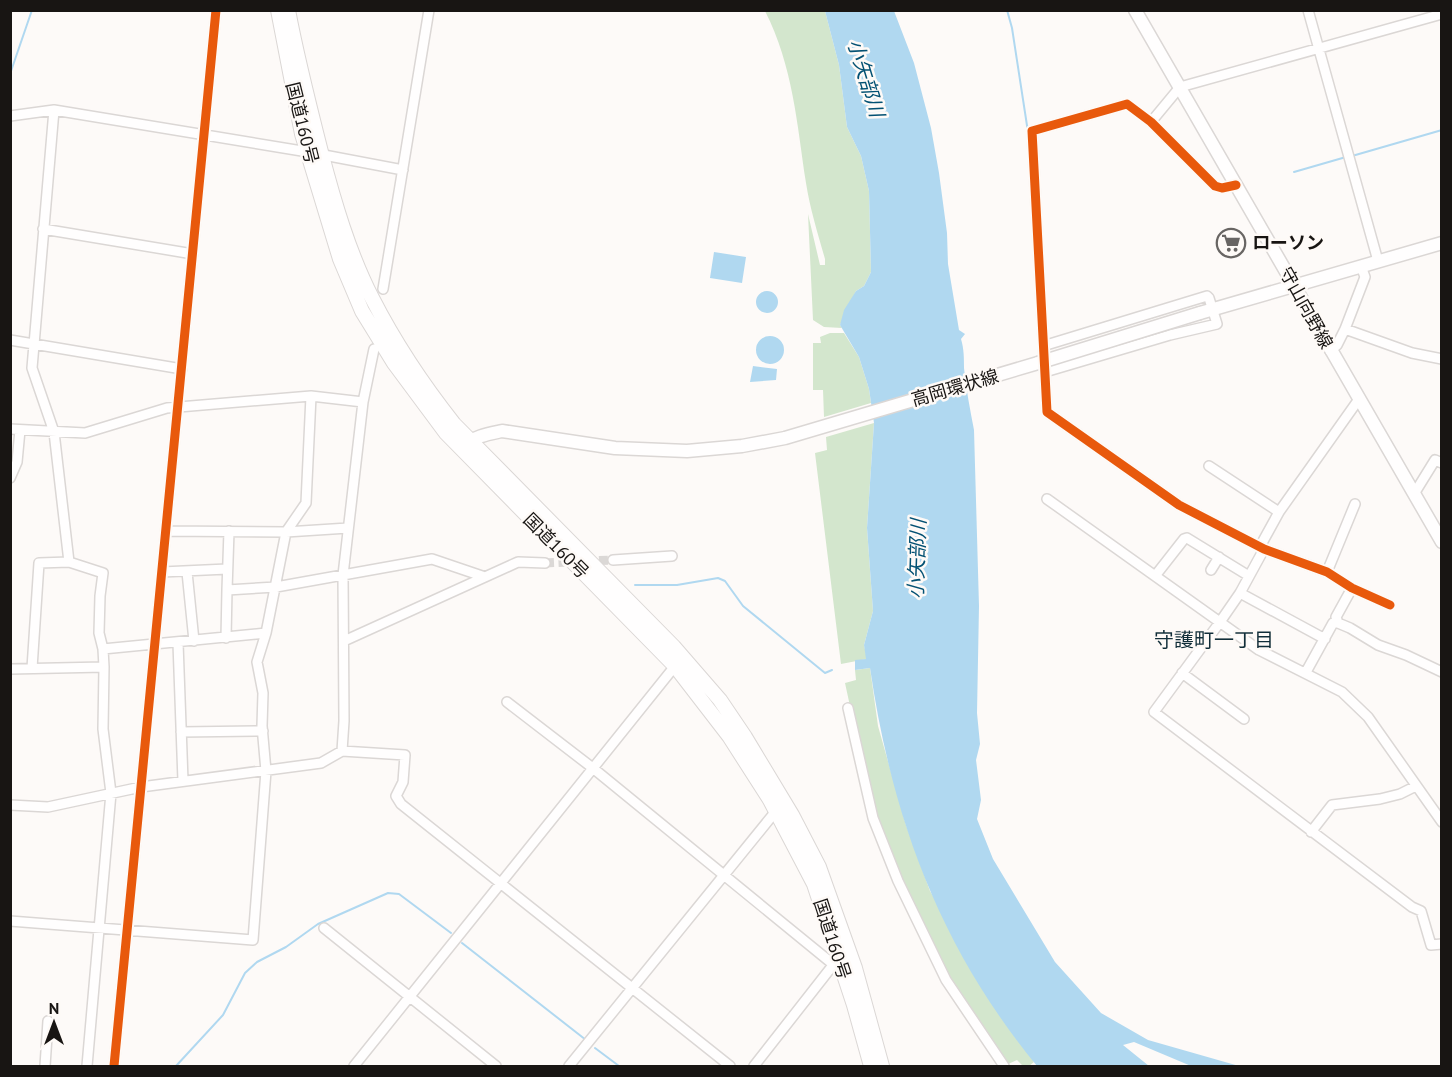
<svg xmlns="http://www.w3.org/2000/svg" width="1452" height="1077" viewBox="0 0 1452 1077" font-family="'PT Sans','Noto Sans JP',sans-serif">
<style>
.green{fill:#d3e6cd}
.water{fill:#b0d8f0}
.lines{fill:none;stroke-linecap:round;stroke-linejoin:round}
.stream{stroke:#b0d8f0;stroke-width:2}
.minor-tunnel{stroke:#dbd8d6;stroke-width:9;stroke-dasharray:9 4.5;stroke-linecap:butt}
.minor-casing{stroke:#dbd7d5;stroke-width:12}
.major-casing{stroke:#dbd7d5;stroke-width:15}
.highway-casing{stroke:#dbd7d5;stroke-width:16}
.minor{stroke:#fffefe;stroke-width:9}
.major{stroke:#fffefe;stroke-width:12}
.highway{stroke:#fffefe;stroke-width:14}
.major-bridge-casing{stroke:#dbd7d5;stroke-width:15;stroke-linecap:butt}
.major-bridge{stroke:#fffefe;stroke-width:12}
.cycleway-casing{stroke:#fefaf7;stroke-width:13}
.cycleway{stroke:#e8590c;stroke-width:9}
.labels{text-anchor:middle;stroke-width:5;stroke-linejoin:round;paint-order:stroke}
.street-label{font-size:18px;fill:#181513;stroke:#fefaf7}
.poi-label{font-size:18px;font-weight:bold;fill:#181513;stroke:#fefaf7;text-anchor:start}
.water-label{font-size:20px;font-style:italic;fill:#035173;stroke:#fefaf7}
.neighbourhood-label{font-size:20px;fill:#112e39;stroke:#fefaf7}
</style>
<rect width="100%" height="100%" fill="#fdfaf8"/>
<!-- green -->
<path class="green" d="M765 11H825L839 65 847 127 861 156 869 191 871 272 864 286 856 291 840 325 842 328 824 327 813 320 808 214 820 265H825V259C818 234 810 209 806 183 797 124 793 66 765 11Z
M830 333H844L859 357 869 389 871 403 824 417 823 390H813V343H821L820 337Z
M874 423 867 528 873 611 864 645 867 659 841 664 815 453 827 450 826 437Z
M870 668 878 726 906 825 930 891 1034 1062 1029 1066H1023L1017 1060 1006 1065 958 994 911 902 880 825 866 780 845 683 856 680 855 670Z"/>
<!-- water -->
<path class="water" d="M825 11H894L914 63 931 128 939 173 947 233 948 264 959 330 965 334 961 339C964 349 964 358 964 368 966 389 970 409 974 430L979 606 977 713 980 744 976 760 981 800 977 819 993 859 1055 962 1101 1013 1148 1040 1239 1066H1191L1134 1042 1123 1045 1149 1066H1037C940 948 892 818 870 668L855 670V660L866 659 864 645 873 611 867 528 874 423 869 389 859 357 840 325 844 310 856 291 864 286 871 272 869 191 861 156 847 127 839 65Z
M714 252 746 257 742 283 710 278Z
M756 302a11 11 0 1 1 22 0a11 11 0 1 1-22 0Z
M756 350a14 14 0 1 1 28 0a14 14 0 1 1-28 0Z
M753 366 777 369 776 380 750 382Z"/>
<g class="lines">
<!-- stream -->
<path class="stream" d="M1007 10 1012 28 1028 132
M10 74 32 10
M1352 156 1442 130
M1294 172 1346 157
M635 585H677L718 578 725 581 743 606 825 673 832 670
M462 943 586 1040
M595 1048 619 1066
M176 1066 223 1015 245 973 257 962 286 947 318 924 388 893 399 894 451 933"/>
<!-- minor-tunnel -->
<path class="minor-tunnel" d="M545 563 613 560"/>
<!-- minor casing -->
<g class="minor-casing">
<path id="minor" d="M1308 10 1378 261
M54 110 32 368 54 432 69 562 103 573 100 596 99 633 103 649 104 667 103 729 111 793 87 1066
M10 116 54 110 308 152 403 170
M1151 122 1180 87 1442 14
M1236 185 1222 188 1215 186 1151 122 1127 104 1032 131 1047 412 1179 505 1264 549 1327 572 1352 588 1390 605
M43 229 193 254
M383 289 429 10
M1345 329 1412 353 1442 359
M10 340 182 369
M1043 346 1207 296 1209 298 1217 324 1170 335 1045 372
M1330 351 1337 345 1345 329 1365 277 1361 266
M1359 399 1279 512 1262 543 1264 549 1240 593 1220 622 1154 712 1412 907 1421 911 1431 945 1442 944
M10 429 85 433 167 408 311 396 363 402
M1209 466 1279 512
M10 478 17 462 20 430
M1414 494 1435 460 1442 463
M1047 499 1259 650 1342 692 1368 717 1442 822
M166 531 286 532 348 528
M613 560 672 556
M1211 570 1219 557
M162 572 227 569
M187 572 194 641
M1327 572 1355 504
M1155 576 1184 539 1187 538 1249 576
M227 590 229 531
M1240 593 1325 639
M1338 623 1336 617 1352 588
M226 638 227 590 276 587 432 559 485 577
M344 641 518 562 545 563
M178 643 183 781
M103 649 266 633
M32 668 39 563 69 562
M10 669 104 667
M1306 672 1333 623H1338L1350 628 1378 645 1406 655 1442 672
M1182 673 1244 719
M507 702 594 769 834 965
M848 708 873 818 898 881 946 980 1004 1066
M181 732 263 731
M342 751 344 721 343 575 363 402 374 349
M10 805 48 807 141 787 321 763 342 751 405 755 403 782 396 796 401 804 730 1066
M1311 832 1332 805 1380 799 1400 794 1416 786
M10 921 253 940 266 771 262 726 263 693 257 662 266 633 286 532 306 503 311 396
M324 928 496 1066
M45 1066 48 1021
M114 1066 216 10
M354 1066 675 666
M569 1066 776 811
M754 1066 837 960"/>
</g>
<!-- major casing -->
<g class="major-casing">
<path id="major" d="M1135 10 1442 542
M1200 313 1442 243
M464 446C475 436 488 434 502 431L615 448 687 451 742 446 785 438 1038 363"/>
</g>
<!-- highway casing -->
<g class="highway-casing">
<path id="highway" d="M278 10 302 134 340 259 362 311 394 363 446 433 675 666 729 736 770 800 814 884 854 1005 871 1066
M288 10C297 58 309 105 321 152 334 202 349 253 372 298 395 343 423 385 454 424L674 647 720 700 745 737 792 815 819 867 855 968 882 1066"/>
</g>
<!-- minor -->
<use href="#minor" class="minor"/>
<!-- major -->
<use href="#major" class="major"/>
<!-- highway -->
<use href="#highway" class="highway"/>
<!-- major-bridge casing -->
<g class="major-bridge-casing">
<path id="major-bridge" d="M1038 363 1200 313"/>
</g>
<!-- major-bridge -->
<use href="#major-bridge" class="major-bridge"/>
<!-- cycleway casing -->
<g class="cycleway-casing">
<path id="cycleway" d="M1236 185 1222 188 1215 186 1151 122 1127 104 1032 131 1047 412 1179 505 1264 549 1327 572 1352 588 1390 605
M114 1066 216 10"/>
</g>
<!-- cycleway -->
<use href="#cycleway" class="cycleway"/>
</g>
<!-- icons -->
<defs>
<g id="supermarket-ring" transform="scale(1.5)"><circle r="9.5" fill="#fefaf7" stroke="#686563" stroke-width="1.5"/><path d="M-6-5.5h2.5l.6 2H6L4.5 2H-2.5L-4.4-4H-6ZM-1.5 3.2a1.3 1.3 0 1 0 .1 0ZM3 3.2a1.3 1.3 0 1 0 .1 0Z" fill="#686563"/></g>
</defs>
<g fill-rule="evenodd">
<use href="#supermarket-ring" x="1231" y="243"/>
</g>
<g class="labels">
<!-- street labels -->
<g class="street-label">
<text transform="translate(302 123) rotate(76)" y="6">国道160号</text>
<text transform="translate(1306 308) rotate(61)" y="6">守山向野線</text>
<text transform="translate(955 388) rotate(-16)" y="6">高岡環状線</text>
<text transform="translate(556 546) rotate(45)" y="6">国道160号</text>
<text transform="translate(832 939) rotate(72)" y="6">国道160号</text>
</g>
<!-- poi labels -->
<g class="poi-label">
<text x="1252" y="249">ローソン</text>
</g>
<!-- water labels -->
<g class="water-label">
<text transform="translate(866 78) rotate(73)" y="7">小矢部川</text>
<text transform="translate(917 559) rotate(-88)" y="7">小矢部川</text>
</g>
<!-- neighbourhood labels -->
<g class="neighbourhood-label">
<text x="1214" y="647">守護町一丁目</text>
</g>
</g>
<!-- border -->
<rect width="1452" height="1077" fill="none" stroke="#181513" stroke-width="24"/>
<!-- north arrow -->
<g transform="translate(54 1023)" stroke="#fefaf7" stroke-width="4.5" paint-order="stroke">
<path d="M0-4.5L10 22L0 15L-10 22Z" fill="#181513"/>
<text y="-9" font-size="16" font-weight="bold" text-anchor="middle" fill="#181513">N</text>
</g>
</svg>
